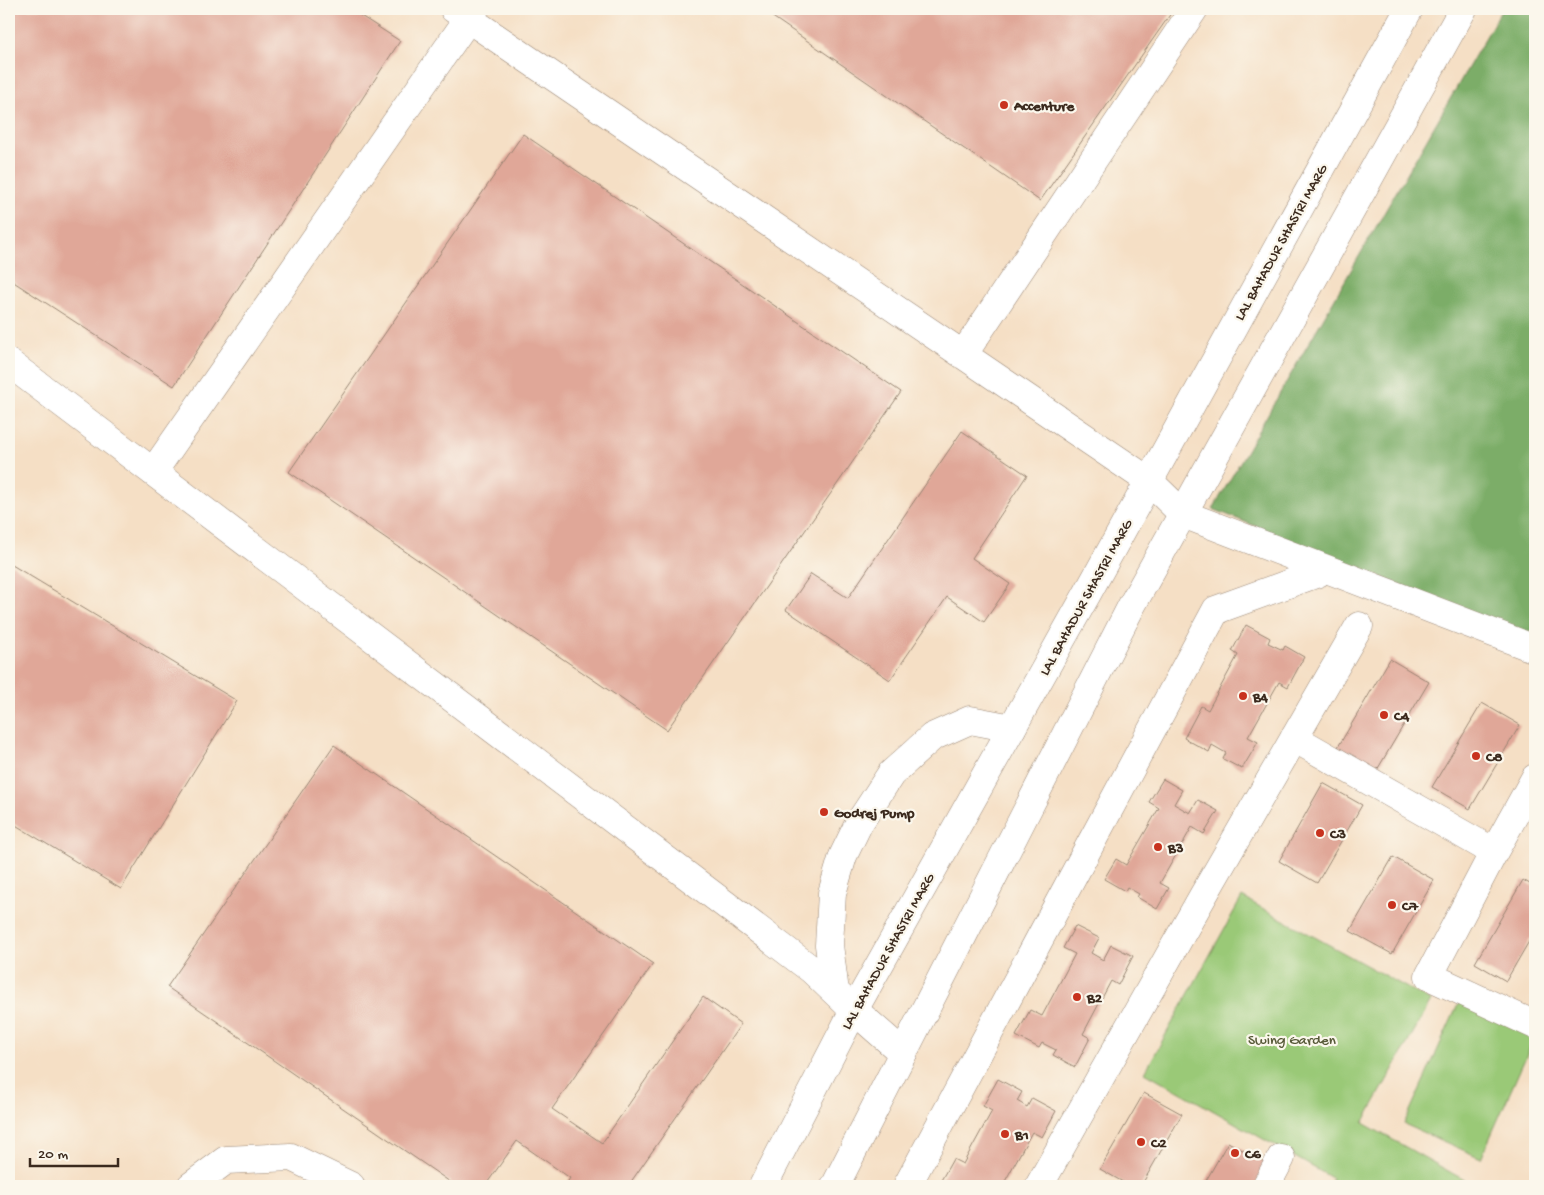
<svg xmlns="http://www.w3.org/2000/svg" width="1544" height="1195" viewBox="0 0 1544 1195" font-family="'Gochi Hand',sans-serif">
<style>
.green{fill:#9ac977;stroke:#6a7a4a}
.forest{fill:#7bad68;stroke:#5b6c43}
.building{fill:#e0a798}
.lines{fill:none;stroke-linecap:round;stroke-linejoin:round}
.minor-casing{stroke:#988472;stroke-width:29}
.major-casing{stroke:#988472;stroke-width:29}
.minor{stroke:#fff;stroke-width:28}
.major{stroke:#fff;stroke-width:28}
.poi-dot{fill:#c8321e;stroke:#fbf7ec;stroke-width:2}
.labels{text-anchor:middle;stroke-width:4.5;stroke-linejoin:round;paint-order:stroke}
.poi-label{font-size:15px;font-weight:bold;fill:#3b2a1e;stroke:#fbf7ec;text-anchor:start}
.street-label{font-size:15px;fill:#3b2a1e;stroke:#fbf7ec}
.park-label{font-size:15px;fill:#585a39;stroke:#fbf7ec}
</style>
<rect width="100%" height="100%" fill="#fbf7ec"/>
<filter id="ink" filterUnits="userSpaceOnUse"><feTurbulence type="fractalNoise" baseFrequency=".02" numOctaves="2"/><feDisplacementMap in="SourceGraphic" scale="10" xChannelSelector="R" yChannelSelector="G"/><feConvolveMatrix kernelMatrix="1 2 1 2 8 2 1 2 1" color-interpolation-filters="sRGB"/></filter>
<filter id="wash" filterUnits="userSpaceOnUse"><feTurbulence type="fractalNoise" baseFrequency=".0096" numOctaves="4" result="noise"/><feDisplacementMap in="SourceGraphic" scale="20" xChannelSelector="R" yChannelSelector="G"/><feGaussianBlur stdDeviation="1.12" result="paint"/><feColorMatrix in="noise" values="0 0 0 0 0 0 0 0 0 0 0 0 0 0 0 0 0 1.4 0 .05"/><feComposite in="paint" operator="in"/></filter>
<g filter="url(#wash)">
<rect width="100%" height="100%" fill="#f5dfc5"/>
<!-- green -->
<path class="green" d="M1242 897 1431 1001 1363 1123 1475 1186H1328L1332 1178 1145 1072Z
M1461 998 1535 1036 1481 1158 1404 1124Z"/>
<!-- forest -->
<path class="forest" d="M1502 9H1535V640L1213 509Z"/>
<g id="blocks">
<!-- building -->
<path class="building" d="M9 9H350L400 41 174 386 9 279Z
M761 9H1174L1040 201Z
M523 134 901 392 667 730 289 472Z
M962 431 1027 475 972 558 1010 584 984 622 947 597 890 680 786 610 811 574 848 598Z
M12 565 237 701 121 889 9 821V570Z
M1246 625 1270 638 1268 643 1283 650 1285 646 1304 657 1288 687 1279 682 1248 737 1258 742 1242 769 1223 759 1226 753 1212 745 1209 752 1184 738 1201 706 1208 710 1238 655 1232 651Z
M1390 659 1429 682 1377 770 1338 747Z
M1482 703 1520 725 1470 809 1432 787Z
M334 745 653 964 552 1109 602 1143 703 997 741 1024 628 1186H565L570 1178 517 1141 485 1186H456L167 987Z
M1163 779 1182 790 1174 804 1190 813 1198 800 1218 811 1204 834 1192 827 1160 883 1169 888 1157 909 1137 897 1139 894 1127 887 1125 891 1104 879 1116 859 1126 865 1159 808 1149 802Z
M1323 783 1362 805 1317 883 1279 861Z
M1393 857 1434 880 1392 954 1350 931Z
M1523 880 1535 887V931L1506 981 1475 963Z
M1075 926 1099 938 1091 953 1103 960 1111 945 1133 956 1118 985 1111 981 1083 1034 1090 1038 1075 1067 1053 1055 1056 1050 1042 1043 1039 1048 1016 1036 1030 1010 1042 1016 1075 954 1063 948Z
M998 1079 1022 1092 1017 1101 1027 1107 1032 1098 1056 1111 1042 1137 1032 1132 1003 1185 1006 1186H942L939 1184 953 1159 963 1164 992 1111 983 1106Z
M1144 1093 1182 1114 1141 1186H1130L1100 1169Z
M1228 1142 1268 1164 1255 1186H1203Z"/>
</g>
</g>
<g filter="url(#ink)">
<use href="#blocks" fill-opacity="0" stroke="#988472" stroke-width="1"/>
<g class="lines">
<!-- minor casing -->
<g class="minor-casing">
<path id="minor" d="M454 9 1149 481 1183 514 1535 649
M963 355 1194 9
M9 363 812 970 854 1010 903 1053
M153 472 475 9
M1294 738 1494 852
M1535 778 1494 852 1429 976 1535 1025
M835 992 829 945 832 893 843 856 859 823 891 774 932 737 970 720 1012 728
M191 1186 226 1160 291 1157 351 1186
M907 1186 1216 610 1318 573
M1039 1186 1203 896 1359 626
M1266 1186 1281 1158"/>
</g>
<!-- major casing -->
<g class="major-casing">
<path id="major" d="M763 1186 854 1010 1087 594 1409 9
M835 1186 1132 605 1463 9"/>
</g>
<!-- minor -->
<use href="#minor" class="minor"/>
<!-- major -->
<use href="#major" class="major"/>
</g>
</g>
<!-- markers -->
<g class="poi-dot">
<circle cx="1004" cy="105" r="5"/>
<circle cx="1243" cy="696" r="5"/>
<circle cx="1384" cy="715" r="5"/>
<circle cx="1476" cy="756" r="5"/>
<circle cx="824" cy="812" r="5"/>
<circle cx="1320" cy="833" r="5"/>
<circle cx="1158" cy="847" r="5"/>
<circle cx="1392" cy="905" r="5"/>
<circle cx="1077" cy="997" r="5"/>
<circle cx="1005" cy="1134" r="5"/>
<circle cx="1141" cy="1142" r="5"/>
<circle cx="1235" cy="1153" r="5"/>
</g>
<g class="labels">
<!-- poi labels -->
<g class="poi-label">
<text x="1014" y="110">Accenture</text>
<text x="1253" y="701">B4</text>
<text x="1394" y="720">C4</text>
<text x="1486" y="761">C8</text>
<text x="834" y="817">Godrej Pump</text>
<text x="1330" y="838">C3</text>
<text x="1168" y="852">B3</text>
<text x="1402" y="910">C7</text>
<text x="1087" y="1002">B2</text>
<text x="1015" y="1139">B1</text>
<text x="1151" y="1147">C2</text>
<text x="1245" y="1158">C6</text>
</g>
<!-- street labels -->
<g class="street-label">
<text transform="translate(1280 242) rotate(-61)" y="5">LAL BAHADUR SHASTRI MARG</text>
<text transform="translate(1085 597) rotate(-61)" y="5">LAL BAHADUR SHASTRI MARG</text>
<text transform="translate(887 951) rotate(-61)" y="5">LAL BAHADUR SHASTRI MARG</text>
</g>
<!-- park labels -->
<g class="park-label">
<text x="1292" y="1044">Swing Garden</text>
</g>
</g>
<!-- margin -->
<rect width="1544" height="1195" fill="none" stroke="#fbf7ec" stroke-width="30"/>
<!-- scale -->
<path d="M30 1158v8h88v-8" fill="none" stroke="#3b2a1e" stroke-width="2.5"/>
<text x="38" y="1158" font-size="15" fill="#3b2a1e" stroke="#fbf7ec" stroke-width="4" paint-order="stroke">20 m</text>
</svg>
